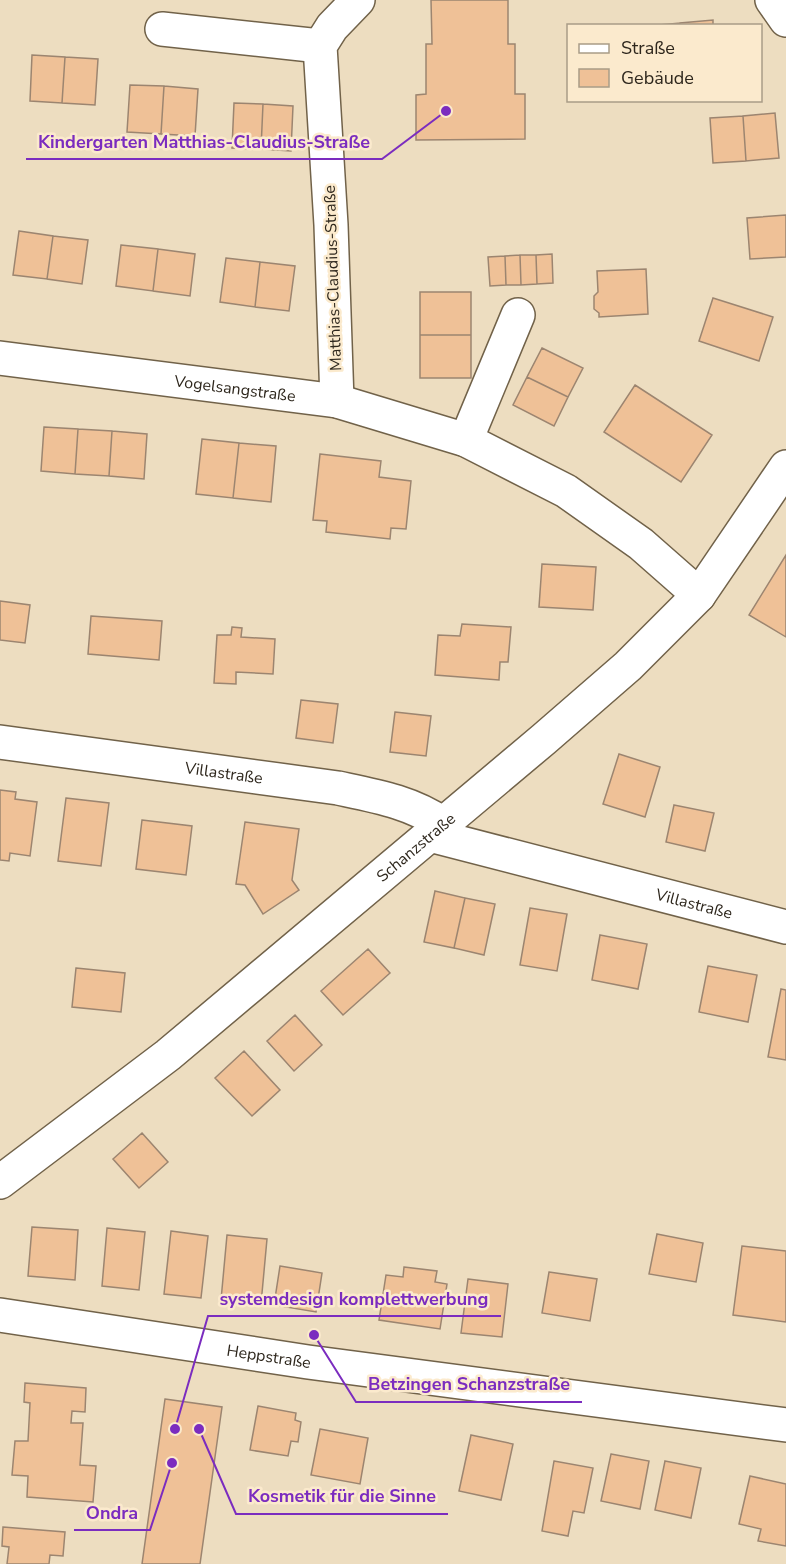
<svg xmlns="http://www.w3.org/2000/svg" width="786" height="1564" viewBox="0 0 786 1564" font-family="'Nunito Sans',sans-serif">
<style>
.building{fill:#efc197;stroke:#9c8570;stroke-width:1.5}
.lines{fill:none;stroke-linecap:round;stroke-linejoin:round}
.minor-casing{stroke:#716249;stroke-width:36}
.minor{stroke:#fff;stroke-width:33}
.labels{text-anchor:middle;stroke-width:5;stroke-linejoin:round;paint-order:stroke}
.street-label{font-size:16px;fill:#2e271d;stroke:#fbeacd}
.leader{fill:none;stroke:#7b2cbf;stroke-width:2}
.callout-dot{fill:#7b2cbf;stroke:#fbeacd;stroke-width:2}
.callout-label{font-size:18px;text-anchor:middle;font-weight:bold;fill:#7b2cbf;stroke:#fbeacd;stroke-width:5;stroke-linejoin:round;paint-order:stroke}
</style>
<rect width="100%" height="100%" fill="#edddc0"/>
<!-- building -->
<path class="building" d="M431 0H508V44H515V94H525V139L416 140V95L426 94V44H432Z
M713 20V26H680V23Z
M680 23V26H648Z
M32 55 65 57 62 103 30 101Z
M65 57 98 59 95 105 62 103Z
M130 85 164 86 161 134 127 132Z
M164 86 198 89 195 136 161 134Z
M234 103 263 104 261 149 232 148Z
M263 104 293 106 291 151 261 149Z
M775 113 779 158 746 161 743 116Z
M743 116 746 161 713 163 710 118Z
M786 215V257L750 259 747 218Z
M19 231 53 236 47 279 13 275Z
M53 236 88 240 82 284 47 279Z
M121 245 158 249 153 291 116 286Z
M158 249 195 254 190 296 153 291Z
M552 254 553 283 537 284 536 255Z
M520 255H536L537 284 521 285Z
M520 255 521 285H506L505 256Z
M505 256 506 285 490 286 488 257Z
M226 258 260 262 255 307 220 302Z
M260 262 295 266 289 311 255 307Z
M646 269 648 314 599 317V313L594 309V296L598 292 597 271Z
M420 292H471V335H420Z
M713 298 773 317 759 361 699 341Z
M420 335H471V378H420Z
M542 348 583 368 568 397 527 377Z
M527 377 568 397 554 426 513 405Z
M635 385 712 435 681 482 604 432Z
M44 427 78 429 75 474 41 471Z
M78 429 112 431 109 476 75 474Z
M112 431 147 434 144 479 109 476Z
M202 439 239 443 233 498 196 494Z
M239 443 276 446 271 502 233 498Z
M320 454 381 461 379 477 411 481 406 529 391 528 390 539 326 532 327 521 313 520Z
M786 555V637L749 615Z
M542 564 596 567 593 610 539 607Z
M0 601 30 605 25 643 0 640Z
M91 616 162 621 159 660 88 654Z
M462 624 511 627 508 662H500L499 680 435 675 438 635 460 636Z
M232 627 242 628 241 637 275 639 273 674 236 672V684L214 683 217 635H231Z
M301 700 338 704 333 743 296 738Z
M395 712 431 716 426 756 390 752Z
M619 754 660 767 645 817 603 804Z
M0 790 16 792 15 799 37 802 30 856 10 853 9 861 0 860Z
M66 798 109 803 101 866 58 861Z
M674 805 714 813 705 851 666 842Z
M142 820 192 826 186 875 136 869Z
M245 822 299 829 292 880 299 890 263 914 245 885 236 884Z
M435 891 465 898 454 948 424 942Z
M465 898 495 904 484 955 454 948Z
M530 908 567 914 557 971 520 965Z
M600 935 647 944 638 989 592 980Z
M368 949 390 973 343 1015 321 991Z
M708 966 757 975 748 1022 699 1012Z
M76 968 125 973 121 1012 72 1007Z
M781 989 786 990V1060L768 1057Z
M295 1015 322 1045 294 1071 267 1041Z
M244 1051 280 1090 252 1116 215 1078Z
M142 1133 168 1162 139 1188 113 1159Z
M32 1227 78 1230 75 1280 28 1276Z
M107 1228 145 1232 139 1290 102 1286Z
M171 1231 208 1236 201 1298 164 1294Z
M657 1234 703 1243 696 1282 649 1274Z
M227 1235 267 1239 261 1304 221 1300Z
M742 1246 786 1251V1322L733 1315Z
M280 1266 322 1273 316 1312 274 1305Z
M404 1267 437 1271 435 1282 447 1284 440 1329 379 1320 386 1275 403 1277Z
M549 1272 597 1279 590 1321 542 1313Z
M468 1279 508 1284 502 1337 461 1333Z
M25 1383 86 1388 85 1412 72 1411 71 1423H83L80 1465 96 1466 93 1502 27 1497 28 1476 12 1475 15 1441H28L30 1403 24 1402Z
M165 1399 222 1407 200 1564H142Z
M258 1406 296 1413 295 1420 301 1422 298 1442 291 1441 288 1456 250 1450Z
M320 1429 368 1438 360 1484 311 1475Z
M471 1435 513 1444 501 1500 459 1491Z
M611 1454 649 1461 640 1509 601 1501Z
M554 1461 593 1468 584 1513 573 1511 568 1536 542 1531Z
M665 1461 701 1468 691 1518 655 1510Z
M750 1476 786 1484V1546L758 1541 761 1529 739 1524Z
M3 1527 65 1532 63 1556 50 1555 49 1564H7L9 1547 2 1546Z"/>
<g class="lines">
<!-- minor casing -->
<g class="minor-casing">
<g id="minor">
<path d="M772 0 786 20"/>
<path d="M162 29 320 46"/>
<path id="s1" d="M0 358 337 401 466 440 566 491 641 544 699 595"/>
<path d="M337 401 331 225 320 46 332 27 358 0"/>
<path d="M466 440 518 315"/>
<path id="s2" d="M0 742 338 788C376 796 411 802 443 824"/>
<path id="s3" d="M430 835 786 927"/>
<path id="s4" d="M0 1182 168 1055 544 739 628 666 699 595 786 467"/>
<path id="s5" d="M0 1315 308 1362 786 1425"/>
</g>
</g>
<!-- minor -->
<use href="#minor" class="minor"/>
</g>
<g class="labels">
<!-- street labels -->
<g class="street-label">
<text transform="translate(332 278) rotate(-92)" y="6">Matthias-Claudius-Straße</text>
<text dy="6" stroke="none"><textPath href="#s1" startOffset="237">Vogelsangstraße</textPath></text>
<text dy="6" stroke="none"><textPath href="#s2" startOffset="226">Villastraße</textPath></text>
<text dy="6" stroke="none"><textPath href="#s4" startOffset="534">Schanzstraße</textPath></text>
<text dy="6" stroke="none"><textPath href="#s3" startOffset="273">Villastraße</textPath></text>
<text dy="6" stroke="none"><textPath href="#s5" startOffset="272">Heppstraße</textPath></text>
</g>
</g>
<!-- callouts -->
<path class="leader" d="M446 111L382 159H26M175 1429L208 1316H501M314 1335L356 1402H582M199 1429L236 1514H448M172 1463L150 1530H74"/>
<g class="callout-dot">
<circle cx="446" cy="111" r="6"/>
<circle cx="175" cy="1429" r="6"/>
<circle cx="314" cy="1335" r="6"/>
<circle cx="199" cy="1429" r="6"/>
<circle cx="172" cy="1463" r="6"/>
</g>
<g class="callout-label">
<text x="204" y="148">Kindergarten Matthias-Claudius-Straße</text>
<text x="354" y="1305">systemdesign komplettwerbung</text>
<text x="469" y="1390">Betzingen Schanzstraße</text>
<text x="342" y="1502">Kosmetik für die Sinne</text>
<text x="112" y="1519">Ondra</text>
</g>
<!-- legend -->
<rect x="567" y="24" width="195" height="78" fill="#fbeacd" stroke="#a99c87" stroke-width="1.5"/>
<rect x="579" y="44" width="30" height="9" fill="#ffffff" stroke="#a99c87" stroke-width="1.5"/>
<text x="621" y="54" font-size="18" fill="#2e271d">Straße</text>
<rect x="579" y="69" width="30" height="18" fill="#efc197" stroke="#a99c87" stroke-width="1.5"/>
<text x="621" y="84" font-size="18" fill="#2e271d">Gebäude</text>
</svg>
